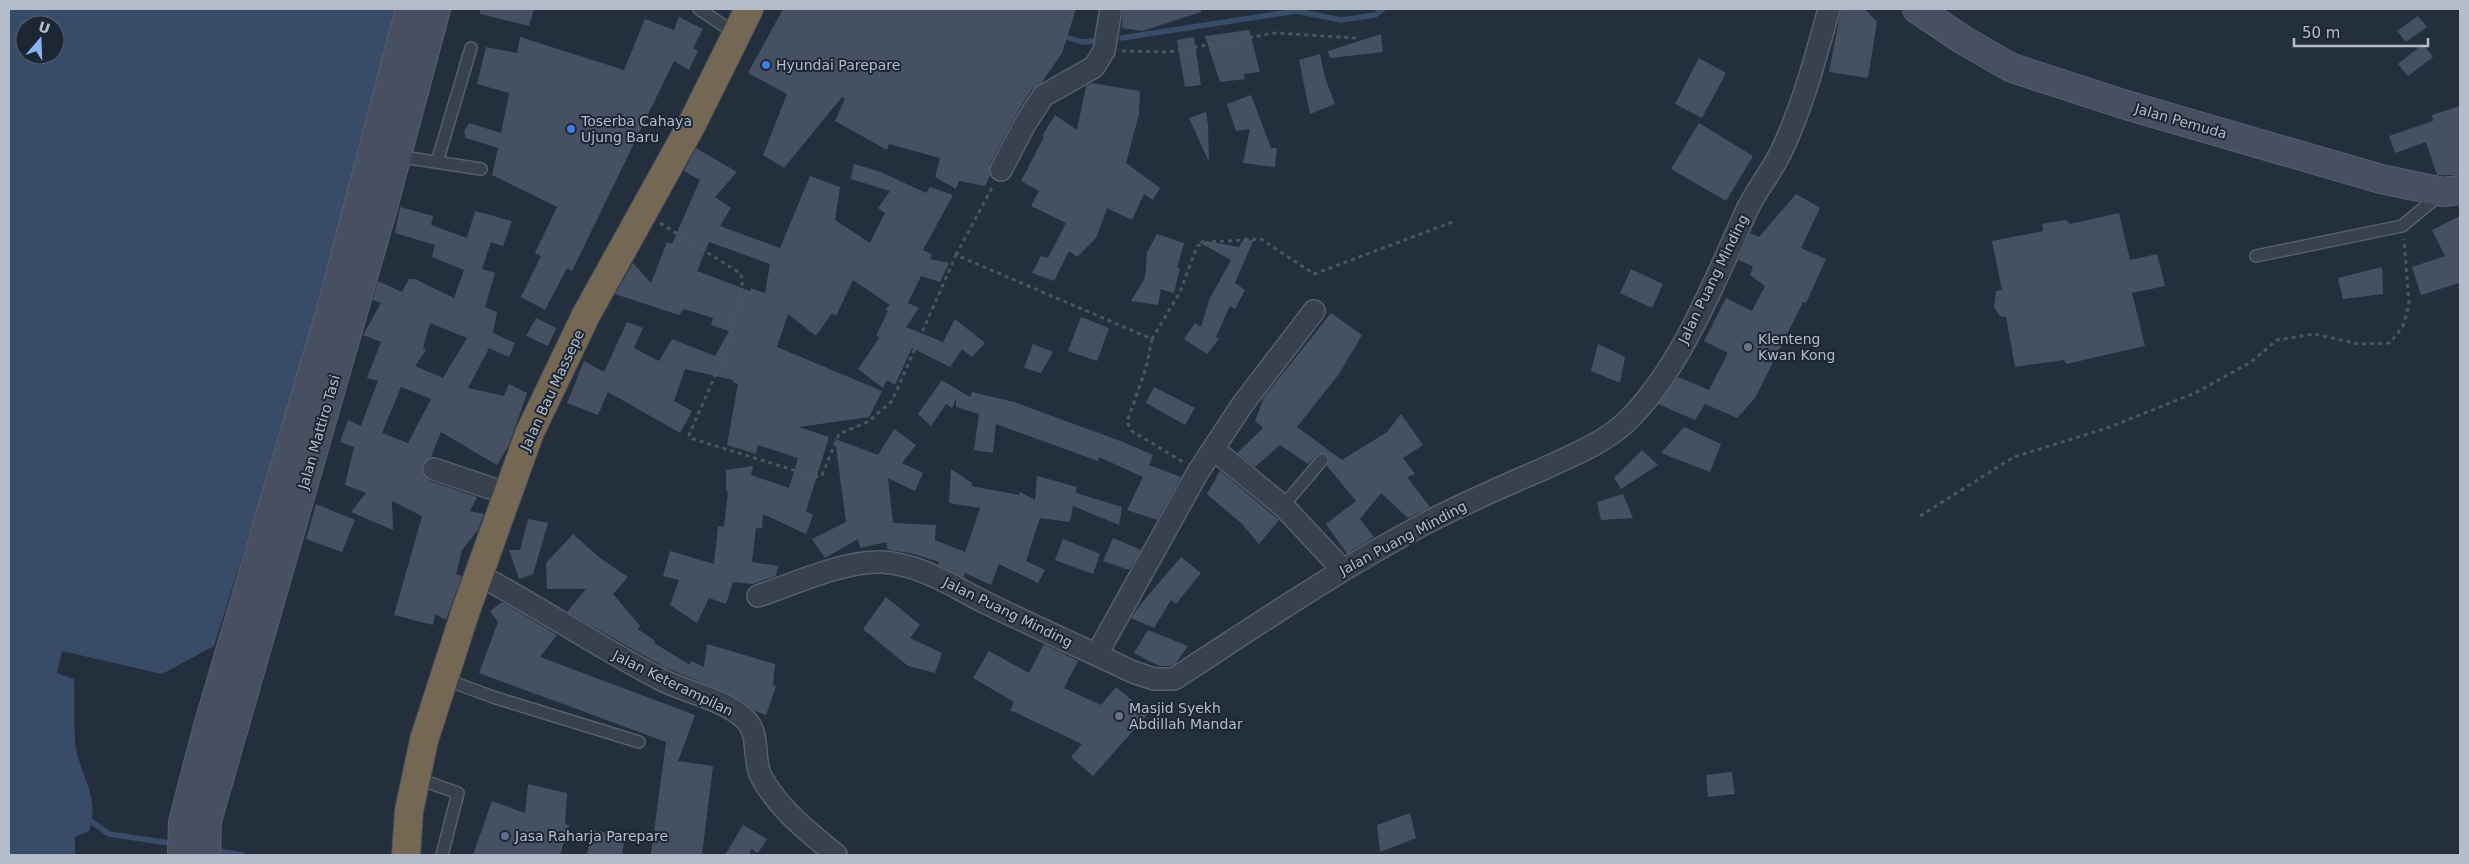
<svg xmlns="http://www.w3.org/2000/svg" width="2469" height="864" viewBox="0 0 2469 864" font-family="'DejaVu Sans',sans-serif">
<style>
.water{fill:#394c67;fill-rule:evenodd}
.lines{fill:none;stroke-linecap:round;stroke-linejoin:round}
.stream{stroke:#394c67;stroke-width:5.5}
.building{fill:#455162;fill-rule:evenodd}
.lane-casing{stroke:#565f6c;stroke-width:14}
.street-casing{stroke:#565f6c;stroke-width:24}
.secondary-casing{stroke:#565f6c;stroke-width:30}
.highway-casing{stroke:#434c59;stroke-width:30}
.path{stroke:#44595c;stroke-width:3;stroke-dasharray:4 4;stroke-linecap:butt}
.lane{stroke:#38414e;stroke-width:11}
.street{stroke:#38414e;stroke-width:21}
.secondary{stroke:#465061;stroke-width:28}
.highway{stroke:#746855;stroke-width:28}
.shop-dot{fill:#3f7fe0;stroke:#1d2633;stroke-width:2}
.worship-dot{fill:#6b7280;stroke:#1d2633;stroke-width:2}
.service-dot{fill:#5c6f8a;stroke:#1d2633;stroke-width:2}
.labels{text-anchor:middle;stroke-width:4;stroke-linejoin:round;paint-order:stroke}
.poi-label{font-size:14px;fill:#b4bcc9;stroke:#1d2633;text-anchor:start}
.street-label{font-size:14px;fill:#b4bcc9;stroke:#1d2633}
</style>
<rect width="100%" height="100%" fill="#242f3e"/>
<!-- water -->
<path class="water" d="M9 9H400L333 267 214 646 162 674 62 651 57 673 74 679C75 701 73 726 76 749 82 779 100 798 89 831L75 837V855H9ZM25 25H55V55H25Z"/>
<g class="lines">
<!-- stream -->
<path class="stream" d="M1060 35 1082 42 1092 41
M1122 38 1296 11 1341 20 1375 15 1383 9
M92 822 109 834 176 844
M214 850 242 855"/>
</g>
<!-- building -->
<path class="building" d="M480 9H534L529 26 480 14Z
M783 9H1076L1062 53 1042 82 1032 89 1014 118 990 164V176L985 186 959 181 956 189 935 177 940 158 889 144 887 150 835 121 845 99 842 97 784 168 763 155 787 94 748 73Z
M1123 9H1201V12L1142 31 1122 28Z
M1847 9H1865L1877 22 1868 78 1829 72 1841 10Z
M2418 16 2427 27 2406 42 2397 31Z
M679 17 703 29 693 48 698 51 689 70 674 61 572 271 567 268 545 310 521 297 541 256 535 253 557 207 492 175 498 148 466 138 464 131 469 123 501 133 509 93 477 84 486 47 517 53 520 37 624 70 645 19 674 30Z
M1249 30 1260 72 1244 74 1245 79 1220 82 1205 36Z
M1381 34 1383 52 1330 58 1328 51Z
M1194 37 1201 85 1185 87 1177 40Z
M2423 44 2433 57 2408 76 2398 64Z
M1320 54 1325 78 1335 104 1310 114 1299 60Z
M1699 58 1726 73 1702 118 1675 104Z
M1092 83 1140 91 1139 114 1126 163 1160 188 1153 200 1144 194 1132 220 1107 208 1096 238 1077 257 1069 251 1054 281 1032 273 1041 256 1048 258 1066 223 1031 206 1039 191 1021 181 1044 137 1042 136 1055 115 1077 130 1086 86Z
M1251 95 1271 148H1277L1275 167 1243 163 1250 129 1236 131 1227 104Z
M2460 106V175H2437L2426 142 2395 153 2389 136 2433 121 2432 115Z
M1206 112 1208 125 1209 162 1189 118Z
M1699 123 1753 156 1726 201 1671 169Z
M696 148 737 172 715 197 731 208 720 226 780 248 810 176 840 187 835 220 870 243 885 213 878 208 890 191 851 179 854 164 881 172 926 193 930 187 953 195 923 250 932 254 930 259 949 263 940 282 921 276 908 303 919 308 906 327 943 342 955 319 985 343 972 357 962 349 950 367 912 348 895 385 887 380 883 388 858 369 880 337 876 336 888 311 885 310 890 305 853 280 836 316 832 313 816 336 788 314 777 347 882 391 869 417 799 427 829 437 806 511 813 515 806 534 763 514 762 528H756L752 562 778 566 776 576 753 584 733 582 726 604 709 598 697 623 670 605 679 580 663 576 670 551 714 564 718 526 724 527 728 492 726 491V470L753 466 751 475 789 488 798 458 758 445 756 454 727 445 738 384 733 382V380L685 369 674 401 692 411 680 433 608 392 598 415 567 403 584 361 604 372 627 322 643 328 634 348 659 361 672 339 715 356 729 331 711 325 713 318 684 309 679 315 615 294 633 263 651 283 667 242 672 244 700 180 684 171ZM709 242 770 264 765 293 751 288 750 291 697 271Z
M1796 194 1820 208 1801 248 1826 259 1806 303 1803 302 1755 398 1737 418 1705 404 1695 420 1658 404 1678 377 1709 390 1728 353 1704 341 1726 298 1752 311 1765 286 1750 275 1753 266 1738 260 1750 233 1759 237Z
M400 207 433 216 431 225 467 238 475 211 512 221 503 246 491 242 482 269 495 273 485 307 497 312 493 333 515 343 509 357 489 348 468 388 504 396 509 384 527 393 509 445 497 465 441 432 431 457 422 465 424 476 430 481 477 497 470 511 484 514 478 530 462 550 456 574 462 576 446 620 435 614 433 625 394 615 422 516 392 501 393 530 351 512 366 493 345 485 354 447 340 442 348 420 361 426 378 381 367 378 381 342 363 335 381 303 373 300 378 281 402 292 409 279H415L454 298 464 270 432 257 435 245 395 233ZM430 323 467 338 443 378 415 366 426 350 423 348ZM401 387 431 399 408 443 382 433Z
M2119 213 2130 260 2157 254 2165 286 2132 293 2145 346 2066 364 2064 360 2015 367 2006 317 2000 316 1994 307 1996 291 2002 290 1992 241 2043 231 2042 224 2066 220 2070 224Z
M2460 216V286L2459 283 2421 295 2412 267 2445 256 2432 230Z
M1157 234 1184 243 1177 268H1180L1174 293 1161 289 1158 305 1131 301 1145 278 1147 252Z
M1245 237 1253 241 1235 283 1245 290 1235 309 1230 306 1216 337 1219 339 1207 354 1184 339 1195 323 1201 327 1210 298 1231 260 1200 243 1201 240 1239 247Z
M2382 267 2383 294 2343 299 2338 278Z
M1631 269 1663 284 1652 308 1620 293Z
M1331 313 1362 335 1339 374 1297 427 1342 460 1387 432 1401 414 1423 445 1403 458 1415 474 1407 477 1430 507 1408 518 1381 493 1360 519 1374 537 1347 554 1326 524 1356 501 1327 466 1329 461 1327 455 1319 453 1308 464 1280 445 1255 467 1237 453 1263 428 1255 421 1264 397Z
M1081 317 1109 328 1097 361 1068 351Z
M536 318 556 328 548 346 526 336Z
M1033 344 1053 352 1041 373 1024 368Z
M1598 344 1625 357 1620 383 1591 371Z
M942 380 970 397 972 392 1014 402 1123 442 1153 455 1149 465 1181 477 1157 520 1127 510 1143 477 1099 457 1098 461 996 424 993 453 974 450 979 414 956 407V399L952 408 946 404 931 426 918 414Z
M1154 387 1195 408 1185 425 1146 403Z
M1684 427 1721 444 1710 472 1661 453Z
M894 429 916 445 902 463 923 473 915 491 888 478 893 523 936 525 935 540 965 552 980 508 949 503 951 469 972 483 971 486 1019 495 1020 492 1035 500 1037 476 1077 487 1076 493 1122 507 1119 525 1073 506 1070 522 1040 518 1026 561 1045 570 1038 583 999 564 991 585 965 573 964 577 961 576 939 565V562L910 553 888 550 886 542 860 548 858 539 825 558 812 539 846 522 835 439 878 455Z
M1642 450 1658 465 1621 489 1614 478Z
M1220 471 1279 520 1259 544 1242 524 1207 494Z
M1623 494 1633 518 1601 520 1597 502Z
M316 504 355 520 342 552 306 539Z
M528 519 548 523 533 574 519 579 509 550H520Z
M573 534 600 558 628 577 613 594 640 626 638 629 655 641 654 643 690 665 691 661 704 667 707 644 775 664 773 685 776 686 766 715 755 711 742 701 720 690 666 668 567 612 586 589H547L546 563Z
M1113 538 1141 550 1129 570 1103 561Z
M1063 539 1100 554 1093 574 1055 560Z
M1181 557 1201 573 1176 604 1171 600 1154 628 1131 618 1140 605Z
M886 597 920 625 910 638 942 653 935 673 908 666 863 629Z
M502 602 557 635 540 657 695 715 678 761 713 766 702 855 651 854 666 742 479 673 498 622 490 611Z
M1148 630 1188 646 1176 663 1170 666H1159L1134 653Z
M1044 644 1078 661 1064 688 1101 705 1116 687 1148 714 1093 776 1071 757 1082 744 1010 710 1014 702 973 678 989 651 1029 673Z
M1732 772 1735 794 1708 797 1706 775Z
M528 784 567 793 565 824 569 825 560 855H473L492 801 525 813Z
M1410 813 1416 838 1380 852 1377 825Z
M743 825 767 839 758 853 751 849 749 855H725Z
M592 830 625 836 622 855H587Z"/>
<g class="lines">
<!-- lane casing -->
<g class="lane-casing">
<path id="lane" d="M699 9 736 34
M396 156 481 169
M437 162 471 48
M2256 256 2402 226 2442 193
M1283 506 1322 460
M444 679 496 698 639 742
M416 778 458 793 442 855"/>
</g>
<!-- street casing -->
<g class="street-casing">
<path id="street" d="M1001 170 1025 124 1043 96 1094 67 1104 51 1111 9
M1213 449 1283 506 1343 570
M434 469 508 494
M479 575C541 608 598 647 660 679 687 693 722 698 745 719 761 735 752 758 761 776 777 808 809 832 836 855
M758 596C793 584 846 560 882 562 920 564 952 586 984 602 1033 626 1083 648 1133 672L1154 679H1174C1257 625 1339 569 1426 523 1464 503 1504 486 1543 469 1571 456 1602 444 1625 423 1679 372 1715 281 1745 214 1755 191 1772 172 1782 150 1803 105 1816 56 1829 9
M1097 654 1198 472 1242 405 1314 311"/>
</g>
<!-- secondary casing -->
<g class="secondary-casing">
<path id="secondary" d="M1917 9 1963 40 2012 68 2126 105 2381 179 2443 192 2460 190
M182 855 183 822 208 726 331 310 410 9
M206 855 207 821 380 218 436 9"/>
</g>
<!-- highway casing -->
<g class="highway-casing">
<path id="highway" d="M406 855 409 811 424 740 466 610 530 432 586 315 692 124 749 9"/>
</g>
<!-- path -->
<path class="path" d="M1122 51 1168 52 1275 33 1357 38
M660 223 740 273 743 280 728 346 689 435 690 438 816 477 822 475 839 434 869 421 892 401 956 255 1152 339 1180 292 1197 246 1209 242 1261 239 1314 274 1455 221
M956 255 993 186
M1152 339 1146 368 1127 422 1132 431 1183 462
M1920 516 2014 457 2110 427 2195 393 2251 362 2277 340 2314 334 2359 344 2390 343 2403 326 2409 304 2404 239"/>
<!-- lane -->
<use href="#lane" class="lane"/>
<!-- street -->
<use href="#street" class="street"/>
<!-- secondary -->
<use href="#secondary" class="secondary"/>
<!-- highway -->
<use href="#highway" class="highway"/>
</g>
<!-- markers -->
<g class="shop-dot">
<circle cx="766" cy="65" r="5"/>
<circle cx="571" cy="129" r="5"/>
</g>
<g class="worship-dot">
<circle cx="1748" cy="347" r="5"/>
<circle cx="1119" cy="716" r="5"/>
</g>
<circle class="service-dot" cx="505" cy="836" r="5"/>
<g class="labels">
<!-- poi labels -->
<g class="poi-label">
<text x="776" y="70">Hyundai Parepare</text>
<text x="581" y="126">Toserba Cahaya<tspan x="581" dy="16">Ujung Baru</tspan></text>
<text x="1758" y="344">Klenteng<tspan x="1758" dy="16">Kwan Kong</tspan></text>
<text x="1129" y="713">Masjid Syekh<tspan x="1129" dy="16">Abdillah Mandar</tspan></text>
<text x="515" y="841">Jasa Raharja Parepare</text>
</g>
<!-- street labels -->
<g class="street-label">
<text transform="translate(2181 121) rotate(16)" y="5">Jalan Pemuda</text>
<text transform="translate(1713 279) rotate(-64)" y="5">Jalan Puang Minding</text>
<text transform="translate(552 390) rotate(-65)" y="5">Jalan Bau Massepe</text>
<text transform="translate(319 432) rotate(-74)" y="5">Jalan Mattiro Tasi</text>
<text transform="translate(1403 538) rotate(-28)" y="5">Jalan Puang Minding</text>
<text transform="translate(1008 612) rotate(26)" y="5">Jalan Puang Minding</text>
<text transform="translate(673 683) rotate(26)" y="5">Jalan Keterampilan</text>
</g>
</g>
<!-- border -->
<rect width="2469" height="864" fill="none" stroke="#b4bcc9" stroke-width="20"/>
<!-- north arrow -->
<g transform="translate(40 40) rotate(19)"><circle r="24" fill="#1d2633" stroke="#59626f"/>
<path d="M0-4L9 19L0 12L-9 19Z" fill="#8ab4f8"/>
<text y="-8" font-size="14" font-weight="bold" text-anchor="middle" fill="#b4bcc9">U</text>
</g>
<!-- scale -->
<path d="M2294 38v8h134v-8" fill="none" stroke="#b4bcc9" stroke-width="2.5"/>
<text x="2302" y="38" font-size="15" fill="#b4bcc9" stroke="#1d2633" stroke-width="4" paint-order="stroke">50 m</text>
</svg>
